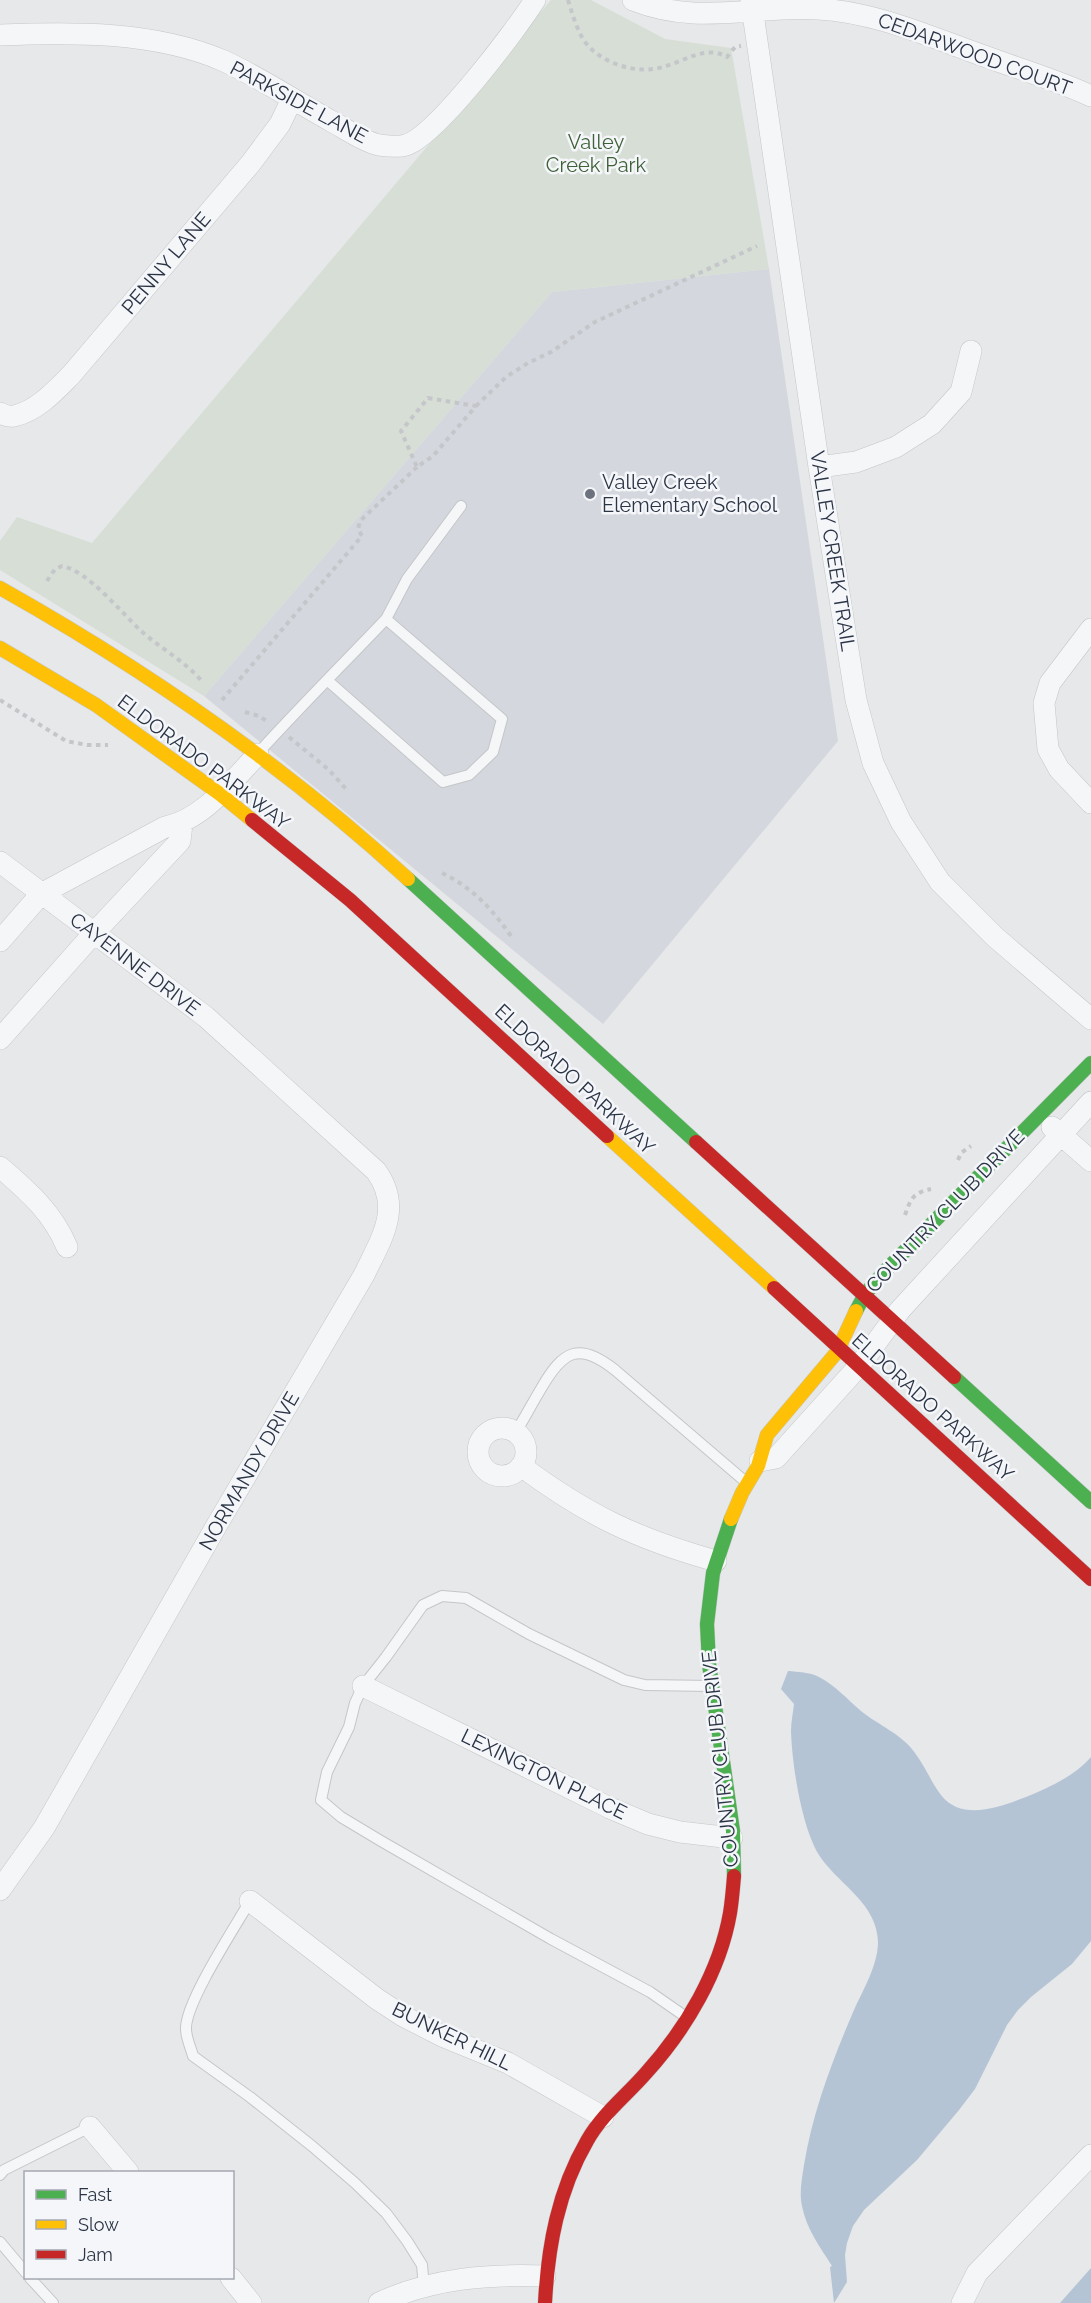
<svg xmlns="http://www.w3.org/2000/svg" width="1091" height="2303" viewBox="0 0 1091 2303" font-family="Raleway,sans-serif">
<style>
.built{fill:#d4d7dd}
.green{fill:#d6ded6}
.water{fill:#b4c4d5}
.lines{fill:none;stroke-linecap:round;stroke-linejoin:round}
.lane-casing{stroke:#c4c6c8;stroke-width:12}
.street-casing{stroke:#c4c6c8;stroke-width:22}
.fast-casing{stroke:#c4c6c8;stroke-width:15}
.slow-casing{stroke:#c4c6c8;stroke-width:15}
.jam-casing{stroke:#c4c6c8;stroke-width:15}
.path{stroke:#c5c6ca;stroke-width:4;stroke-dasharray:4.5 4.5;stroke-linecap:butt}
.lane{stroke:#f5f6f7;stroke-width:10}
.street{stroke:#f5f6f7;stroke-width:21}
.fast{stroke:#4caf50;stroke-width:14}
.slow{stroke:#ffc107;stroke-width:14}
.jam{stroke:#c62828;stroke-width:14}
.poi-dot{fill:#6c737f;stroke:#f4f6f9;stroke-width:2}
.labels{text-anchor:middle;stroke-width:5;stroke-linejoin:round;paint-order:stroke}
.street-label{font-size:20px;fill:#2b3445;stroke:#f4f6f9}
.park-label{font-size:20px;fill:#3f6138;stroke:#f4f6f9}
.poi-label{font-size:20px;fill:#2b3445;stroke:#f4f6f9;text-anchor:start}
</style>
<rect width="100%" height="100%" fill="#e6e8ea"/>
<!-- built -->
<path class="built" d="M769 269 838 741 603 1024 204 696 552 292Z"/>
<!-- green -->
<path class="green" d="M551 0H591L665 39 731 48 769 269 552 292 204 696 0 570V541L17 517 92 543Z"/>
<!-- water -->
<path class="water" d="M788 1671C798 1672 809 1672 819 1677 836 1686 847 1699 861 1711 878 1725 902 1734 915 1753 925 1766 931 1782 941 1795 962 1822 1000 1807 1026 1797 1048 1788 1075 1776 1091 1757V1941L1072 1964 1031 1997 1018 2010 1007 2025 975 2089 959 2110 917 2160 864 2210 853 2226 847 2243 845 2255 847 2282 834 2303 830 2267 832 2266C820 2247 806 2228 802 2206 799 2193 802 2178 804 2165 813 2111 832 2061 854 2010 863 1990 878 1965 878 1942 877 1904 841 1886 821 1858 802 1831 792 1765 791 1731 791 1722 793 1713 794 1704L781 1689Z
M1091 2268V2303H1060Z"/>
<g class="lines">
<!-- lane casing -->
<g class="lane-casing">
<path id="lane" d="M386 619 407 579 461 506
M260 751C301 706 344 663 386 619L502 719 493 752 469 775 443 782 327 680
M516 1432C525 1417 533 1402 542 1387 563 1351 579 1341 615 1370L747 1483
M250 1901C235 1927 185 2003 186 2029 186 2038 191 2048 193 2056L250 2097 312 2146 355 2183 386 2213 407 2241 422 2265 424 2287
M686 2017 650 1992 551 1939 381 1841 341 1817 321 1800 327 1772 349 1727 355 1703 363 1686 386 1657 423 1605 442 1596 466 1598 529 1634 624 1680 645 1685 711 1686
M0 2175 4 2170 90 2127
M0 2242 26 2273
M30 2278 53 2303"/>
</g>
<!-- street casing -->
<g class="street-casing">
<path id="street" d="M633 0C698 26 751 5 818 9 876 12 930 37 984 56 1019 69 1057 80 1091 96
M751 0 819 467 856 700 873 763 901 822 940 882 995 937 1091 1019
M0 35C73 32 155 31 224 61 261 78 295 101 331 121 346 129 362 141 379 145 386 146 400 147 406 145 437 135 516 30 535 0
M0 413C4 415 10 417 14 416 37 411 55 391 71 375L251 163 280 124 292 99
M819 467 856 462 896 447 932 424 961 392 971 351
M1091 629 1050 683 1044 703 1048 749 1059 769 1091 803
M0 862 206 1017 376 1171C403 1208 381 1239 364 1275L218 1523 44 1828 0 1890
M0 941 41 894 165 827C203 820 232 781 258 754
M0 1039 94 933 180 841 182 824
M1052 1127 1091 1161
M0 1167C28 1191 53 1213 67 1247
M478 1452a24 24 0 1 1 48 0a24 24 0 1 1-48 0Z
M760 1461 776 1458 859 1366 900 1310 1091 1102
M521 1466C587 1515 637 1539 716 1561
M363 1686 610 1808 648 1824 680 1832 732 1838
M250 1901 377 1999 403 2016 442 2036 508 2063 603 2117
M90 2127 128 2172
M231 2278 251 2303
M379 2303C432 2278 489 2274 545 2276
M962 2303 977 2273 1091 2155"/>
</g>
<!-- fast casing -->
<g class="fast-casing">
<path id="fast" d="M408 879 696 1142
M856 1311 865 1294 886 1270 1091 1063
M954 1377 1091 1502
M731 1519 713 1573 707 1624 709 1664 733 1831 734 1876"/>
</g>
<!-- slow casing -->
<g class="slow-casing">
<path id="slow" d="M0 588C146 670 285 766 408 879
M0 648 96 705 220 794 252 820
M607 1136 774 1288
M731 1519 742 1493 758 1466 767 1435 837 1352 856 1311"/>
</g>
<!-- jam casing -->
<g class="jam-casing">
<path id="jam" d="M252 820 350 900 607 1136
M696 1142 954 1377
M774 1288 1091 1579
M545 2303C548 2246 558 2191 587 2141 602 2114 626 2096 646 2073 686 2029 720 1971 730 1913 732 1901 733 1888 734 1876"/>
</g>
<!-- path -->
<path class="path" d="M568 0C572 13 576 27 583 39 599 64 639 76 666 66 687 60 706 45 727 57L735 47 741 46
M428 398 476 406 433 456 417 467 401 431Z
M476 406 506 377 528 363 551 352 595 322 757 246
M47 581 55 569 62 566C88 571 121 612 140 630 160 648 183 660 201 680
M0 700 66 741 87 745H108
M222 700 362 536 358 529 360 521 417 467
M245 712 259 716 268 722
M289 737 329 770 347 790
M442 873C473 888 492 909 511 936
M958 1160 961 1153 971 1146
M905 1215C911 1198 913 1193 931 1189"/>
<!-- lane -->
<use href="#lane" class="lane"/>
<!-- street -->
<use href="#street" class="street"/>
<!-- fast -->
<use href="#fast" class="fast"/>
<!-- slow -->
<use href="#slow" class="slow"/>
<!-- jam -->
<use href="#jam" class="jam"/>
</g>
<!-- markers -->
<circle class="poi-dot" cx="590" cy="494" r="6"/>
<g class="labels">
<!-- street labels -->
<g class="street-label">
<text transform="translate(975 54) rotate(20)" y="7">CEDARWOOD COURT</text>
<text transform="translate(299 102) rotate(28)" y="7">PARKSIDE LANE</text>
<text transform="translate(166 263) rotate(-50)" y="7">PENNY LANE</text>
<text transform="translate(833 551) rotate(81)" y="7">VALLEY CREEK TRAIL</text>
<text transform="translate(204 762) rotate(37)" y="7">ELDORADO PARKWAY</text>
<text transform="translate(135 964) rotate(37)" y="7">CAYENNE DRIVE</text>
<text transform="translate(575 1079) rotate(43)" y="7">ELDORADO PARKWAY</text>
<text transform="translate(945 1211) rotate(-46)" y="7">COUNTRY CLUB DRIVE</text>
<text transform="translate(933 1407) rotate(42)" y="7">ELDORADO PARKWAY</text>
<text transform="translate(249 1471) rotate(-60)" y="7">NORMANDY DRIVE</text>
<text transform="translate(720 1759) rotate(-96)" y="7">COUNTRY CLUB DRIVE</text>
<text transform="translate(544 1774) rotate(26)" y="7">LEXINGTON PLACE</text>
<text transform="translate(452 2036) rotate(26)" y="7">BUNKER HILL</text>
</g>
<!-- park labels -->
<g class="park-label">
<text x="596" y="149">Valley<tspan x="596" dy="23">Creek Park</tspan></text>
</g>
<!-- poi labels -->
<g class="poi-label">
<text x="602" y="489">Valley Creek<tspan x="602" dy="23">Elementary School</tspan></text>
</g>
</g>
<!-- legend -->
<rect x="24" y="2171" width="210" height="108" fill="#f4f6f9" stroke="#a4a8b1" stroke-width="1.5"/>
<rect x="36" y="2190" width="30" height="9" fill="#4caf50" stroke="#a4a8b1" stroke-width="1.5"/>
<text x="78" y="2201" font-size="18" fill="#2b3445">Fast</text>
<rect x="36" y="2220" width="30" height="9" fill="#ffc107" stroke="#a4a8b1" stroke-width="1.5"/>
<text x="78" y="2231" font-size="18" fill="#2b3445">Slow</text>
<rect x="36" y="2250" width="30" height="9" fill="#c62828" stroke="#a4a8b1" stroke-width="1.5"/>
<text x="78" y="2261" font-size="18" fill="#2b3445">Jam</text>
</svg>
